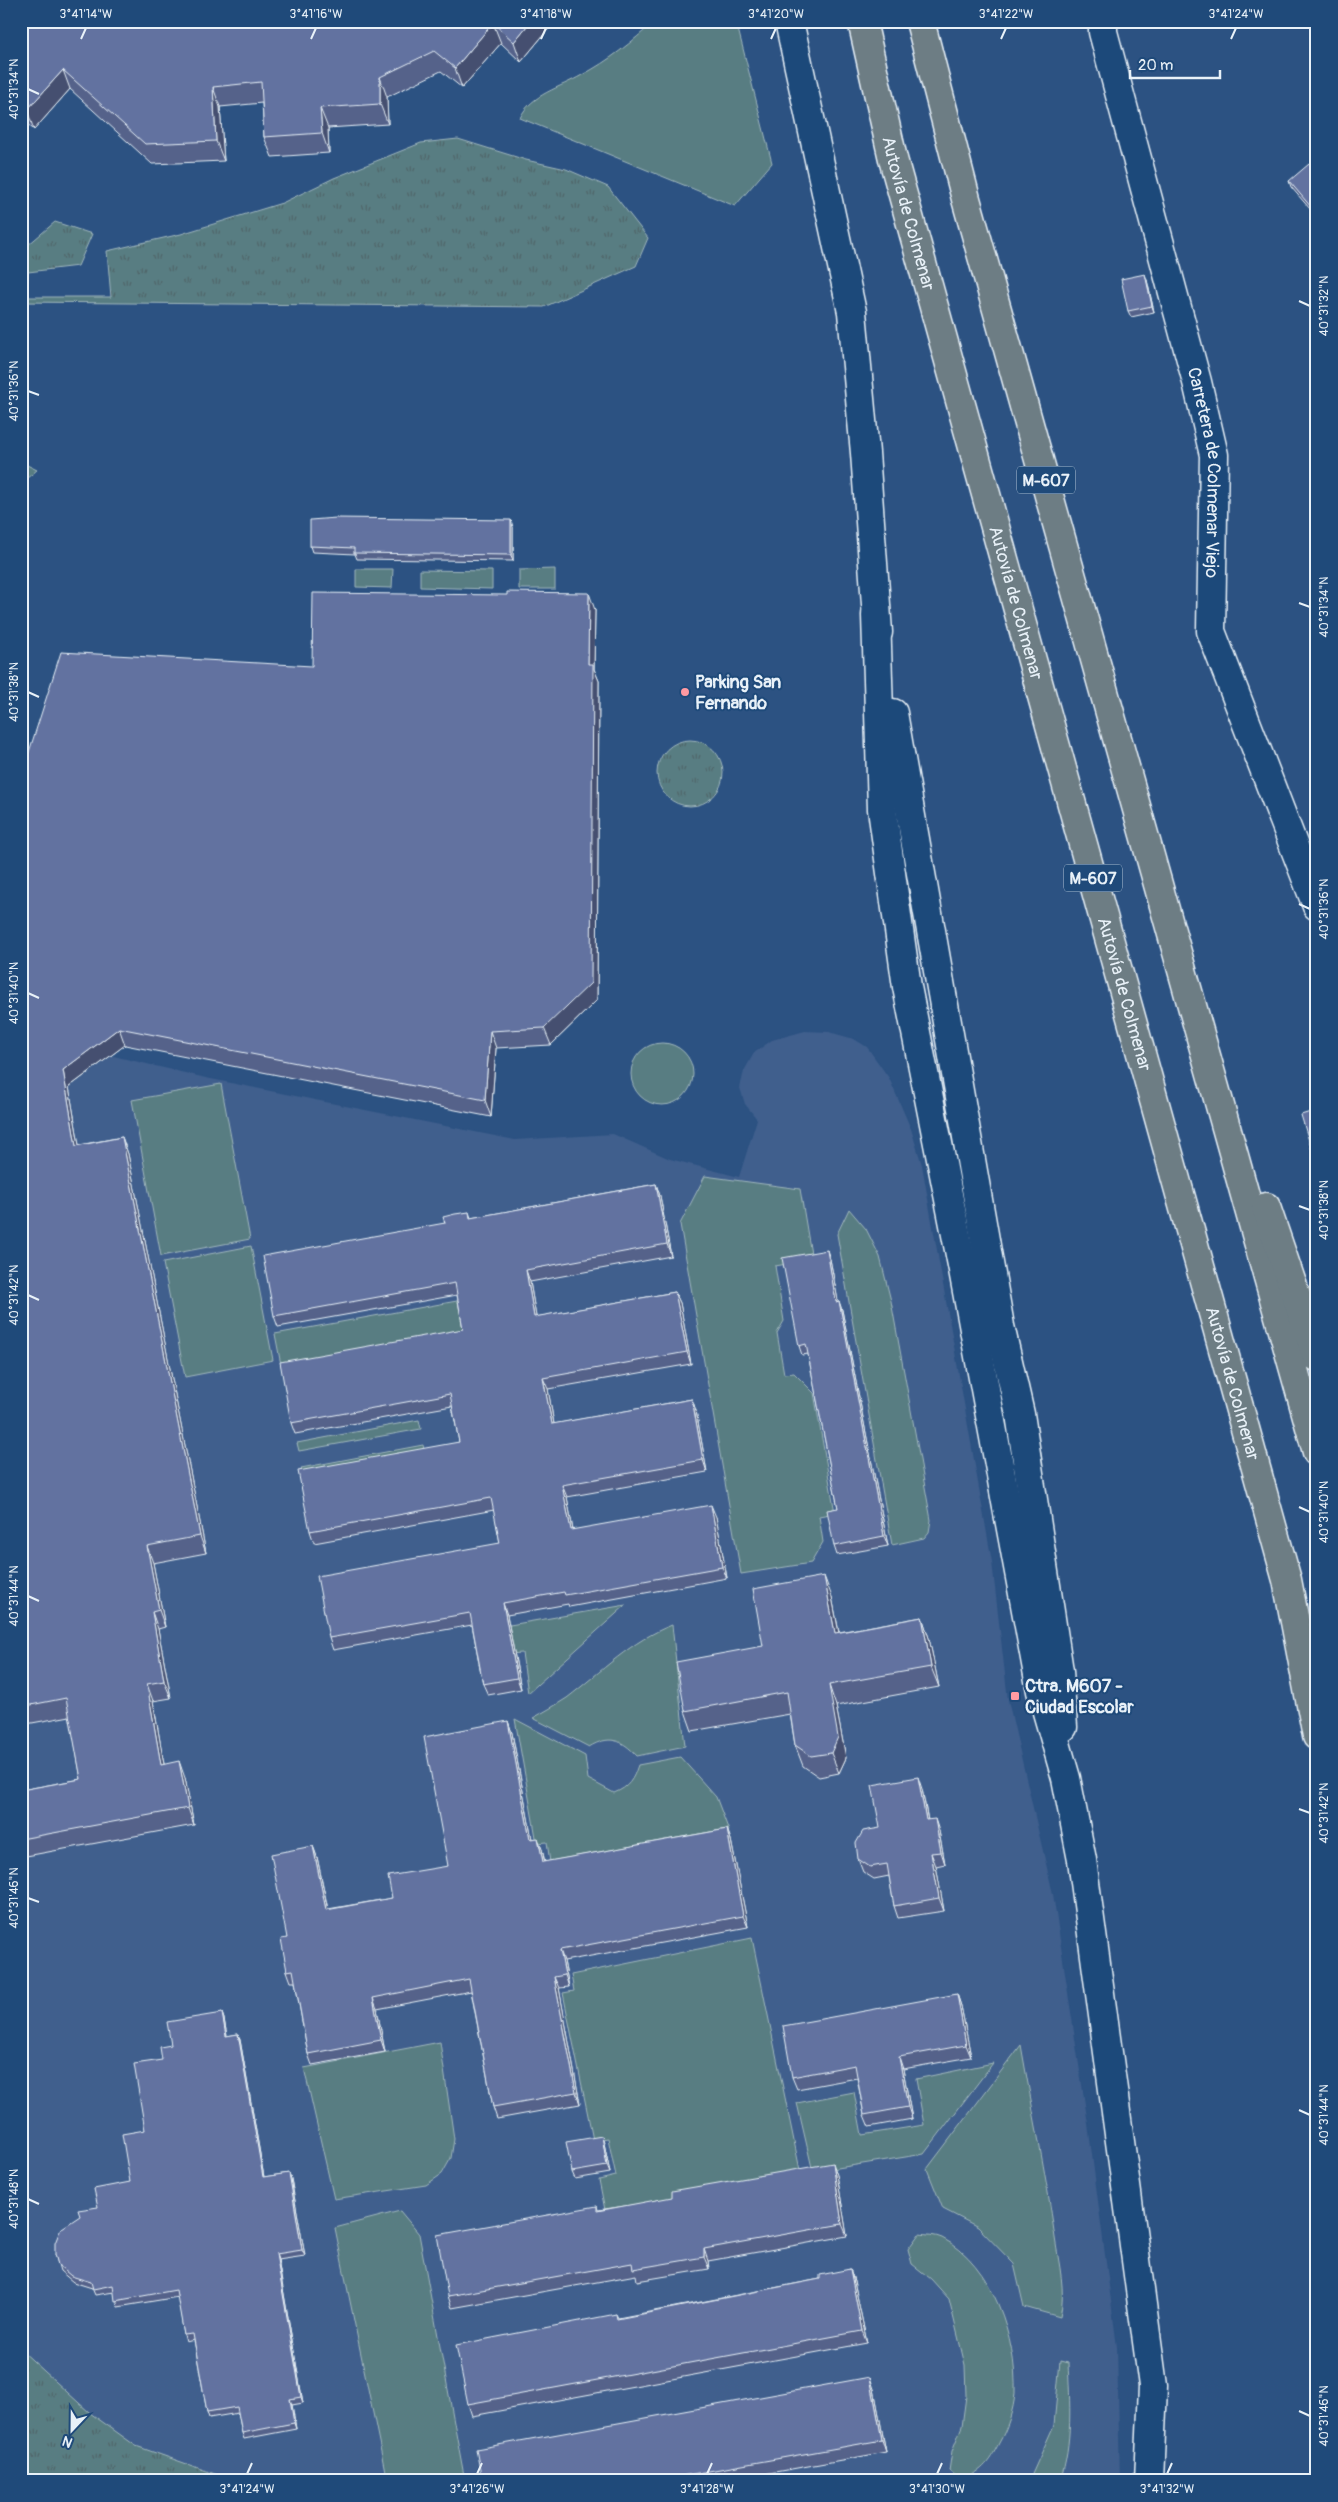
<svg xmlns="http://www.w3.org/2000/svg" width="1338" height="2502" viewBox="0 0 1338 2502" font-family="Pangolin,sans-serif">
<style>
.built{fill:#3f5f8d}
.grass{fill:url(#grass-tufts);stroke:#a0b7bd}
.forest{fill:url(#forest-firs);stroke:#a0b7bd}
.garden{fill:#587d82;stroke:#a0b7bd}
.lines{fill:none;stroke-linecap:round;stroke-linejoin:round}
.street-casing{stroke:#e8f1f8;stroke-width:31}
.highway-casing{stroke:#e8f1f8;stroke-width:31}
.street{stroke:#1f4a7a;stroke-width:28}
.highway{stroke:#6d7d84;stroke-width:28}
.wall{fill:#54628a;stroke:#e8f1f8}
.shaded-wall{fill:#455070;stroke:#e8f1f8}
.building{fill:#6272a0;stroke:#e8f1f8}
.ticks{fill:none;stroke:#e8f1f8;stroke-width:2}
.poi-dot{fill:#ff9aa2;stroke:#1f4a7a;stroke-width:2}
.labels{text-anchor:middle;stroke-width:4;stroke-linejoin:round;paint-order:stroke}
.shield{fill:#1f4a7a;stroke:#acbfd2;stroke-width:1}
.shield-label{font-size:16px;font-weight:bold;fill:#e8f1f8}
.street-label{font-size:18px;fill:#e8f1f8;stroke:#1f4a7a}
.poi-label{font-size:18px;font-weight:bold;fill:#e8f1f8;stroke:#1f4a7a;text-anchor:start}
.neatline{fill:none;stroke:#e8f1f8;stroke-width:2}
.ticks-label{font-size:12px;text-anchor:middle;fill:#e8f1f8}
</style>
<defs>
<pattern id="grass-tufts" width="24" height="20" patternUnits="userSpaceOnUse" patternTransform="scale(1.25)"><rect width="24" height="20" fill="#587d82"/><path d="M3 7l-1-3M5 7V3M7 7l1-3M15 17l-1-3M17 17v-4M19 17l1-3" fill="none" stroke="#506569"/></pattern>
<pattern id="forest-firs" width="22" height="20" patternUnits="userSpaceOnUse" patternTransform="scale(1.25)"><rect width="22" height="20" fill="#587d82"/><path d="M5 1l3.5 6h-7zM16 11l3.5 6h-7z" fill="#506569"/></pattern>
</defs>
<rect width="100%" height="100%" fill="#2c5282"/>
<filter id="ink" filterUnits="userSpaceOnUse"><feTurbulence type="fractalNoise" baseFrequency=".02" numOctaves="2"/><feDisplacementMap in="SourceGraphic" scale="10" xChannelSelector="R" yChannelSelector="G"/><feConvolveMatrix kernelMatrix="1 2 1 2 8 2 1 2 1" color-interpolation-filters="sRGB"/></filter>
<g filter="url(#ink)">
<!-- built -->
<path class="built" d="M805 1031 829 1032 854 1039 867 1047 889 1078 911 1129 922 1165 992 1562 1008 1700 1053 1894 1088 2124 1117 2347 1120 2481H21V1034L206 1078 515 1140 613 1134 670 1159 739 1177 757 1119 745 1104 740 1088 744 1071 754 1053 772 1040Z"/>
<!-- grass -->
<path class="grass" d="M458 139 526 160 566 169 608 187 648 238 636 266 544 307 21 302V251L55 222 92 234 78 266 28 272 27 297H111L107 251 181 234 282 203 334 178 421 143Z
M657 773a33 33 0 1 1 66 0a33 33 0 1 1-66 0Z
M21 2350 90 2413 136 2446 235 2481H21Z"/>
<!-- forest -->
<path class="forest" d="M21 462 37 470 21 483Z"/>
<!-- garden -->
<path class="garden" d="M680 21H736L772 163 735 206 520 118C531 94 560 88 582 75 609 61 632 42 654 22L678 26Z
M356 569H393L392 588 356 587Z
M555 569V589H519V570Z
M420 570 492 571V589L420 587Z
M631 1074a31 31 0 1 1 62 0a31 31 0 1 1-62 0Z
M221 1084 250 1239 161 1256 132 1100Z
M705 1176 800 1189 812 1260 775 1266 784 1321 777 1333 784 1374 794 1373 814 1393 835 1513 819 1516 823 1542 811 1563 741 1574 680 1224Z
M849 1209 866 1229 880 1257 891 1301 931 1520 929 1532 924 1538 892 1545 837 1234Z
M251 1246 273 1360 185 1377 163 1263Z
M501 1293 508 1332 282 1370 275 1334Z
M419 1420 421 1429 299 1451 297 1443Z
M423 1445 425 1454 303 1476 301 1468Z
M626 1605 528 1693 522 1653 509 1654 504 1626Z
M672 1625 685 1746 637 1756C622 1739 609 1735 589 1747L533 1718C544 1712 556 1705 567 1698 601 1672 632 1640 672 1625Z
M515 1719 585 1756 588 1779 614 1793C629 1787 633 1780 638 1765L680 1757 716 1797 729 1831 550 1862 547 1842 537 1843Z
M752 1938 801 2175 606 2215 599 2180 616 2176 608 2138 593 2140 563 1993 574 1991 571 1975Z
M440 2042 454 2139 451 2158 442 2174 426 2185 334 2199 304 2068Z
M1021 2045C1032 2109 1046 2173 1055 2238 1059 2265 1066 2290 1060 2317L1024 2307 1014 2264 978 2227 943 2209 927 2169Z
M993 2063 924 2154 813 2172 797 2103 854 2092 862 2135 924 2125 916 2079Z
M400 2211 419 2234 465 2481H387L335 2228Z
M919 2234C926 2235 936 2235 942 2238 993 2264 1017 2339 1015 2393 1014 2409 1007 2429 999 2443 989 2463 981 2474 959 2479L949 2471 952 2451 962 2426 966 2396 965 2365 949 2299 931 2279 912 2264 908 2249Z
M1060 2361 1068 2363C1070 2403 1073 2442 1060 2481H1029L1054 2425Z"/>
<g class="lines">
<!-- street casing -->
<g class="street-casing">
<g id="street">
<path d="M789 21 852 312 865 453 878 632"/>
<path id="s1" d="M1103 21V32L1197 382 1214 455 1211 631 1317 906"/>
<path d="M876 615 882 809 907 987 963 1270 1041 1691 1066 1778 1082 1860 1153 2386 1149 2481"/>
<path d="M893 713 1000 1326 1020 1414 1059 1671 1063 1727"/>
</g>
</g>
<!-- highway casing -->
<g class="highway-casing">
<g id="highway">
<path id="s2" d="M862 21 893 159 1287 1580 1317 1736"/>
<path d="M920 21 966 199 1317 1452"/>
<path d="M1266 1207 1317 1357"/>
</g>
</g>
<!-- street -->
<use href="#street" class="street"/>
<!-- highway -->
<use href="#highway" class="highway"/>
</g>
<!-- wall -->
<path class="wall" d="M21 21H555L521 62 501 43 462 88 441 71 387 97 388 124 328 128 329 153 272 157 264 137 262 103 220 107 224 161 152 164 70 89 34 130 21 118Z
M1317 174V217L1291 187 1289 181Z
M1147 280 1154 312 1131 317 1128 311Z
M513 527V561L357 559 355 554 312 552 310 546Z
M595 610 594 669 599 681 597 1000 551 1045 496 1048 491 1117 125 1045 69 1087 79 1145 122 1137 128 1154 206 1553 153 1563 165 1627 158 1629 171 1698 153 1701 164 1764 185 1778 194 1825 21 1857V1790L81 1779 70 1716 21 1725V777L312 666Z
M1317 1110V1160H1315L1313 1154Z
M656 1184 660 1196 671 1256 530 1282 536 1317 675 1292 680 1303 691 1364 548 1389 554 1424 692 1399 696 1411 707 1472 567 1497 573 1530 716 1517 727 1578 569 1607 568 1604 507 1615 521 1689 488 1695 483 1684 472 1625 333 1650 329 1638 500 1543 494 1510 314 1543 310 1531 459 1442 452 1406 295 1434 291 1423 463 1329 457 1295 278 1327 274 1316 445 1223 469 1212 471 1218Z
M830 1259 838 1301 842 1310 888 1546 837 1555 834 1546 838 1508 808 1354 802 1355 799 1346Z
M832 1597 839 1632 922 1617 929 1638 939 1687 836 1706 846 1758 839 1773 819 1777 803 1766 795 1745 790 1714 692 1731 685 1711 763 1646Z
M508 1721 512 1733 532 1839 542 1849 545 1862 727 1829 731 1840 748 1927 564 1961 569 1987 559 1988 580 2104 497 2119 493 2107 471 1991 377 2009 385 2052 312 2065 308 2054 295 1982H291L287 1971V1938L313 1846 317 1857 328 1909 392 1898 448 1866Z
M922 1789 928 1820 939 1831 945 1864 936 1866 944 1911 898 1918 894 1906 889 1876 874 1879 863 1872 858 1859 880 1828Z
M957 1994 961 2006 971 2057 903 2069 912 2119 869 2127 864 2115 857 2078 797 2089 792 2077Z
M222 2013 224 2019 227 2036 238 2034 240 2040 264 2177 289 2173 291 2179 305 2256 278 2260 303 2403 292 2405 296 2429 244 2439 242 2433 238 2413 209 2418 207 2412 194 2340 186 2342 184 2335 178 2297 118 2307 114 2292 95 2295 92 2288 73 2282 60 2271 55 2254 98 2207 130 2182 145 2130 162 2060 171 2045Z
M604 2143 610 2173 575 2179 572 2172Z
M837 2175 847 2236 708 2261 709 2269 637 2281 636 2275 452 2308 448 2296 597 2206 598 2210Z
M850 2269 854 2281 867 2343 472 2416 468 2404 616 2314 618 2318 820 2279Z
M874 2389 886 2452 725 2481H482Z"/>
<!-- shaded-wall -->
<path class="shaded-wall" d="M531 21H555L521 62 514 42Z
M493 23 501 43 462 88 455 68Z
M63 70 70 89 34 130 27 110Z
M380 77 387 97 388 124 380 104Z
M213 87 220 107 224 161 216 141Z
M320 108 328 128 329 153 322 133Z
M1145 274 1147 280 1154 312 1152 306Z
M511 520 513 527V561L511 555Z
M589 593 595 610 594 669 599 681 597 1000 551 1045 544 1028 588 664Z
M119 1028 125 1045 69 1087 82 1163 76 1146 63 1070Z
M490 1031 496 1048 491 1117 485 1100Z
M122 1137 128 1154 206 1553 200 1536Z
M656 1184 660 1196 671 1256 667 1244Z
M827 1250 830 1259 840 1311 836 1302Z
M526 1270 530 1282 538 1328 534 1317Z
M675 1292 680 1303 691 1364 687 1352Z
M839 1301 842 1310 888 1546 884 1536Z
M543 1378 548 1389 556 1436 552 1424Z
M692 1399 696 1411 707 1472 703 1460Z
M562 1485 567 1497 575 1542 571 1530Z
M711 1505 716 1517 727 1578 722 1567Z
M147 1546 153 1563 165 1627 159 1610Z
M824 1576 832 1597 843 1654 835 1633Z
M503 1603 507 1615 521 1689 517 1678Z
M152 1612 158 1629 171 1698 164 1681Z
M922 1617 929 1638 939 1687 931 1667Z
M147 1684 153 1701 167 1782 161 1765Z
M829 1685 836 1706 846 1758 839 1773 831 1753Z
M508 1721 512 1733 534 1850 530 1839Z
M179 1761 185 1778 194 1825 188 1808Z
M918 1777 922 1789 930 1832 926 1820Z
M935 1819 939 1831 945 1864 941 1852Z
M727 1829 731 1840 748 1927 743 1916Z
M538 1838 542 1849 547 1874 543 1862Z
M313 1846 317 1857 330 1921 326 1910Z
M931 1853 936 1866 944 1911 939 1898Z
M560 1950 564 1961 569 1987 565 1975Z
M554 1977 559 1988 580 2104 576 2092Z
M957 1994 961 2006 971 2057 966 2045Z
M373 1998 377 2009 385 2052 381 2040Z
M222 2013 224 2019 228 2042 226 2036Z
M238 2034 240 2040 265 2183 263 2177Z
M899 2057 903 2069 912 2119 908 2107Z
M602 2136 604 2143 610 2173 607 2166Z
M833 2163 837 2175 847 2236 842 2224Z
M289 2173 291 2179 305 2256 302 2250Z
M704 2249 708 2261 709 2269 704 2257Z
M276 2254 278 2260 303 2403 301 2397Z
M850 2269 854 2281 867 2343 862 2331Z
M870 2377 874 2389 886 2452 882 2440Z
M290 2399 292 2405 296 2429 294 2423Z"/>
<!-- building -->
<path class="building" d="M21 21H531L514 42 493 23 455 68 434 51 380 77V104L320 108 322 133 264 137 261 82 213 87 216 141 145 144 63 70 27 110 21 105Z
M1309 164 1317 174V214L1289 181Z
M1145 274 1152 306 1128 311 1121 279Z
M336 518 511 520V555L354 553V548L310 546V520Z
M507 592 589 593 588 664H593L591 983 544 1028 490 1031 485 1100 119 1028 63 1070 76 1146 122 1137 200 1536 147 1546 159 1610 152 1612 164 1681 147 1684 161 1765 179 1761 188 1808 21 1839V1790L81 1779 66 1698 21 1707V777L61 652 312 666 313 593 507 595Z
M1317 1110V1153L1313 1154 1301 1115Z
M656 1184 667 1244 526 1270 534 1317 675 1292 687 1352 543 1378 552 1424 692 1399 703 1460 562 1485 571 1530 711 1505 722 1567 565 1595 564 1592 503 1603 517 1678 483 1684 470 1613 329 1638 317 1576 500 1543 491 1498 310 1531 298 1471 459 1442 450 1394 291 1423 280 1362 463 1329 455 1283 274 1316 263 1256 445 1223 443 1217 455 1214 469 1212 470 1218Z
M827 1250 836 1302 839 1301 884 1536 834 1546 827 1510 838 1508 806 1344 799 1346 782 1258Z
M824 1576 835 1633 922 1617 931 1667 829 1685 838 1737 831 1753 811 1756 795 1745 787 1692 685 1711 676 1662 763 1646 753 1589Z
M508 1721 530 1839 538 1838 543 1862 727 1829 743 1916 560 1950 565 1975 554 1977 576 2092 493 2107 469 1979 373 1998 381 2040 308 2054 293 1970 287 1971 281 1939 287 1938 271 1854 313 1846 326 1910 392 1898 388 1876 448 1866 424 1737Z
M918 1777 926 1820 935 1819 941 1852 931 1853 939 1898 894 1906 887 1864 870 1867 858 1859 856 1843 863 1831 880 1828 872 1785Z
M957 1994 966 2045 899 2057 908 2107 864 2115 855 2065 792 2077 783 2026Z
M222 2013 226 2036 238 2034 263 2177 289 2173 302 2250 276 2254 301 2397 290 2399 294 2423 242 2433 237 2407 207 2412 193 2334 184 2335 176 2290 115 2301 113 2285 93 2289 91 2282 71 2276 58 2265 55 2254V2243L59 2233 62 2228 80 2216 78 2210 98 2207 94 2189 130 2182 122 2134 145 2130 134 2064 162 2060 160 2047 171 2045 167 2022Z
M602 2136 607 2166 572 2172 566 2142Z
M833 2163 842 2224 704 2249V2257L633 2269 632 2263 448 2296 437 2235 597 2206V2211L672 2197V2191Z
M850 2269 862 2331 468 2404 456 2345 616 2314 617 2319 820 2279V2275Z
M870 2377 882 2440 653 2481H482L476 2449Z"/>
</g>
<!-- ticks -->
<path class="ticks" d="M81 39 86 28M311 39 316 28M541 39 546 28M771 39 776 28M1001 39 1006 28M1231 39 1236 28M28 89 39 94M1299 301 1310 306M28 391 39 395M1299 603 1310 607M28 692 39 697M1299 904 1310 909M28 993 39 998M1299 1206 1310 1210M28 1295 39 1300M1299 1507 1310 1512M28 1596 39 1601M1299 1809 1310 1813M28 1898 39 1902M1299 2110 1310 2115M28 2199 39 2204M1299 2411 1310 2416M247 2474 252 2463M477 2474 482 2463M707 2474 712 2463M937 2474 942 2463M1167 2474 1172 2463"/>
<!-- markers -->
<g class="poi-dot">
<circle cx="685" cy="692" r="5"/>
<rect x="1010" y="1691" width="10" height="10" rx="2.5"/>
</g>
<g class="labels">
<!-- shield labels -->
<g class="shield">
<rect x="1017" y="466.5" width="58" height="27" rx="4"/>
<rect x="1064" y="864.5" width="58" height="27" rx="4"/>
</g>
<g class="shield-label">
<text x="1046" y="486">M-607</text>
<text x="1093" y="884">M-607</text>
</g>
<!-- street labels -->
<g class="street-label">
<text dy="6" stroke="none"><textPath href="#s2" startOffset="198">Autovía de Colmenar</textPath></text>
<text dy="6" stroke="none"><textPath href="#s1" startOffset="465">Carretera de Colmenar Viejo</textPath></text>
<text dy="6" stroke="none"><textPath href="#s2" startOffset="602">Autovía de Colmenar</textPath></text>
<text dy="6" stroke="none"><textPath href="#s2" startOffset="1008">Autovía de Colmenar</textPath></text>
<text dy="6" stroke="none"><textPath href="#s2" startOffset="1412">Autovía de Colmenar</textPath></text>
</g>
<!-- poi labels -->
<g class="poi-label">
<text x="695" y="688">Parking San<tspan x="695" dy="21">Fernando</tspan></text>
<text x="1025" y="1692">Ctra. M607 -<tspan x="1025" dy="21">Ciudad Escolar</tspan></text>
</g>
</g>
<!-- margin -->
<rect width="1338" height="2502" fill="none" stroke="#1f4a7a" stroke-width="55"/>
<!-- north arrow -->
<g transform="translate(72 2430) rotate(202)" stroke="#1f4a7a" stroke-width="4" paint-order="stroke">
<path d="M0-4L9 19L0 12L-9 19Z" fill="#e8f1f8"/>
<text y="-8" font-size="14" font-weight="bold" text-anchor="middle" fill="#e8f1f8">N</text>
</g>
<!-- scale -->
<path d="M1130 70v8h90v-8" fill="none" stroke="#e8f1f8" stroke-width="2.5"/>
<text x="1138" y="70" font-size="15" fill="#e8f1f8" stroke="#1f4a7a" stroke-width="4" paint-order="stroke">20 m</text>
<rect x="28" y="28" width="1282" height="2446" class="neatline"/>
<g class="ticks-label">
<text x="86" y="18">3°41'14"W</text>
<text x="316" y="18">3°41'16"W</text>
<text x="546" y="18">3°41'18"W</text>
<text x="776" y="18">3°41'20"W</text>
<text x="1006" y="18">3°41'22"W</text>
<text x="1236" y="18">3°41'24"W</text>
<text transform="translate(14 89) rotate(-90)" y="4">40°31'34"N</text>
<text transform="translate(1324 306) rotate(-90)" y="4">40°31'32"N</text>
<text transform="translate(14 391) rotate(-90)" y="4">40°31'36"N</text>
<text transform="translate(1324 607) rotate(-90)" y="4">40°31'34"N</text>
<text transform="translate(14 692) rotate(-90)" y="4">40°31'38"N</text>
<text transform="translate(1324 909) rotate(-90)" y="4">40°31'36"N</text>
<text transform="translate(14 993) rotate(-90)" y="4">40°31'40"N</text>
<text transform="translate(1324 1210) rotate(-90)" y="4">40°31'38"N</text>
<text transform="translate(14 1295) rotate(-90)" y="4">40°31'42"N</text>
<text transform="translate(1324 1512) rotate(-90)" y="4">40°31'40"N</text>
<text transform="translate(14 1596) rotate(-90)" y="4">40°31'44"N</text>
<text transform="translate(1324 1813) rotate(-90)" y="4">40°31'42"N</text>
<text transform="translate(14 1898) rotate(-90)" y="4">40°31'46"N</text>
<text transform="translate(1324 2115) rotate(-90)" y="4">40°31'44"N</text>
<text transform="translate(14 2199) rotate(-90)" y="4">40°31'48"N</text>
<text transform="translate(1324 2416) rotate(-90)" y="4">40°31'46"N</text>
<text x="247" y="2493">3°41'24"W</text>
<text x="477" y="2493">3°41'26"W</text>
<text x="707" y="2493">3°41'28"W</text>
<text x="937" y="2493">3°41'30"W</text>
<text x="1167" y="2493">3°41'32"W</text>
</g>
</svg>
